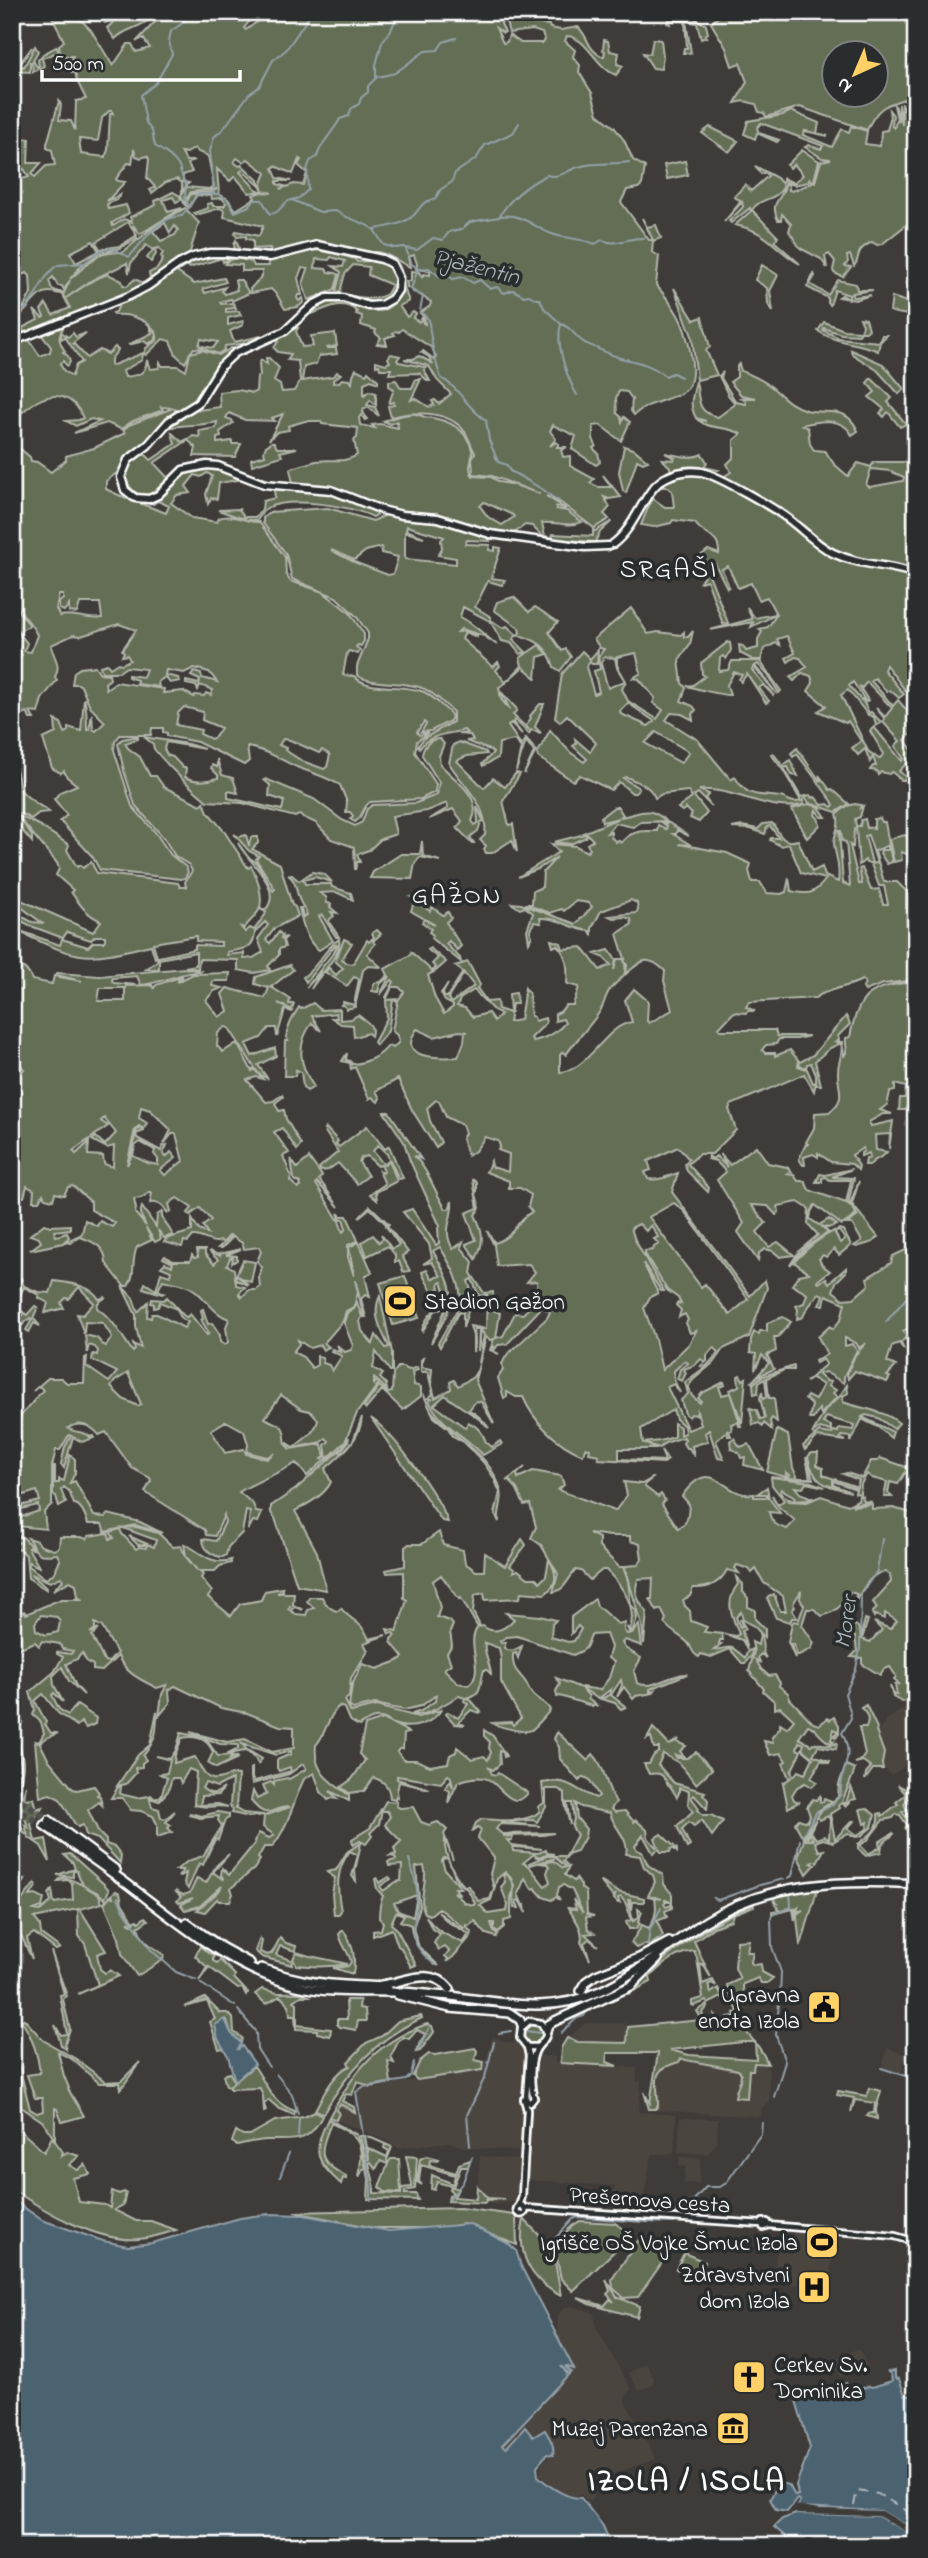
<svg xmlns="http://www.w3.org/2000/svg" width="928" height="2558" viewBox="0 0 928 2558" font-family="'Indie Flower',sans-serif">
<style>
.built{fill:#4c4541}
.green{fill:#646e55;stroke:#b2b6aa;stroke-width:2;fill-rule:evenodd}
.water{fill:#4c6270;stroke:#94a1a9;stroke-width:2}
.pier{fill:#3e3b39}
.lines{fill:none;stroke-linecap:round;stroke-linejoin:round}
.stream{stroke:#94a1a9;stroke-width:2}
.ferry{stroke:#aeb8bf;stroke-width:2;stroke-dasharray:9 7;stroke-linecap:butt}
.highway-tunnel{stroke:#514f4d;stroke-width:7;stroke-dasharray:7 3.5;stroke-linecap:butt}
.secondary-casing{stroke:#fff;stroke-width:10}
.primary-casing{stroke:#fff;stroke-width:11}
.highway-casing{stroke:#fff;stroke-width:12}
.secondary{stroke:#2a2d2e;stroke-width:4.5}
.primary{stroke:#2a2d2e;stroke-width:6}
.highway{stroke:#2a2d2e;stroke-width:7}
.labels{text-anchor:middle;stroke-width:7;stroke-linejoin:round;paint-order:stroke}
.poi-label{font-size:23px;fill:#fff;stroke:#2a2d2e;text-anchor:end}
.street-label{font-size:23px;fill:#fff;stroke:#2a2d2e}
.water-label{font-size:24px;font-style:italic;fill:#aeb8bf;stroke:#2a2d2e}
.quarter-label{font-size:26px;letter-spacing:2px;fill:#fff;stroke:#2a2d2e}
.district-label{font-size:30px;font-weight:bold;letter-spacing:2px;fill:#fff;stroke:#2a2d2e}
</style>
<rect width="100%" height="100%" fill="#3e3b39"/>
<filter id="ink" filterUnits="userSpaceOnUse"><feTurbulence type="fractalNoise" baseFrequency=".0143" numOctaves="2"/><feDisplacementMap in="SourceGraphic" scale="14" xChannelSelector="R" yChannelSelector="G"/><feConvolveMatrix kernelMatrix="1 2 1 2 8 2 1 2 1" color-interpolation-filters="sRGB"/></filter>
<g filter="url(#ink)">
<!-- built -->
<path class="built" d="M916 1700V1752L901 1769 891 1775 883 1767 877 1733 886 1720Z
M586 2023H626V2043L577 2042 569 2037Z
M493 2036 506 2042 518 2043 527 2054 555 2057V2062L637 2068V2081H641L639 2112 676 2115 674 2154H652L644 2196 647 2207 637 2216 618 2214 619 2204 611 2202 615 2186 525 2180 527 2152 464 2147 449 2142 398 2148 388 2141 331 2118 338 2103 360 2112 357 2089 483 2071Z
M887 2048 906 2054 901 2073 882 2068Z
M659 2057 768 2066 770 2099 761 2109 760 2117 653 2110Z
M680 2118 718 2119 717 2143 707 2154 678 2152Z
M480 2156 521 2160 520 2188 516 2202 495 2204 476 2200Z
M680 2157 701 2158 699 2184 684 2183 685 2167 678 2166Z
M802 2232 830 2234V2244L833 2245 830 2276 811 2275V2278H803V2285L783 2284V2276L774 2275 778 2240 793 2243V2233Z
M572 2306 592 2312 594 2314 596 2327 631 2389 624 2399 656 2459 606 2476 590 2502 580 2494 577 2497 558 2491 540 2475 542 2463 554 2453V2445L545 2430 533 2437 524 2427 506 2448 502 2445 567 2375 561 2366 569 2374 570 2372 564 2366 574 2369 558 2339 557 2317 564 2307Z
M859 2349 869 2368 840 2377 833 2360 843 2354Z
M646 2363 654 2378 653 2385 639 2390 628 2373Z"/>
<!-- green -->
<path class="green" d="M56 12H62L74 18 76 15 91 30 113 66 128 44H132L136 52 150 48 143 38 136 42 157 20 150 19C138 29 126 28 115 39L107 28 116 20 104 23 112 17 106 12H249L252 18 244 28 246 30 270 12H522L523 15 532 12H561L564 13 565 20 556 21 550 17H532V23L549 25 550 28 561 30 578 27C589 37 587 49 601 56H604L605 51 603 50 604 40 608 41 610 51 619 53 617 64 623 66 616 75C595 67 587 37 567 36L565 41 575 50 573 57 580 65 579 72 592 93 598 114 614 127 624 140 633 160 645 167 642 185 638 188 627 190 621 202 649 240H653L642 218 647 227 656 225 661 238 653 241 652 252 659 256 656 285C662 292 673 306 678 315 687 331 702 380 683 392 667 401 648 402 634 415L631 411 632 399 627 392 619 391 616 398 617 413 621 417 622 422 624 417 630 422 621 441 600 425 593 426V438L596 446 593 448 598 453 600 462 596 465 572 449 576 436 553 425 550 431 556 439 550 446 556 442 559 444 557 447H567L561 450 563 457 570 456V466L594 479 590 483 598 487H611L603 475 621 497 609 499 604 497 610 507 604 514 609 519 594 528 561 503 546 496 566 509 556 506V509L567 511 582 522C568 528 556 521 542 523L545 536 553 538 552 534 593 536V530L595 531 612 521 600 532 595 542 544 538 532 526 525 525 513 534H505L473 527 448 517 392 510 334 487 292 485 256 478 258 476 274 482 293 483 290 469C297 466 306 464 312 462 327 457 343 465 357 455L354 440 357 438 358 428 322 424 321 421H305L288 426 289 430 277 432 269 440 283 414 272 418 275 421 245 420 229 413 226 418 232 420 233 423 220 432 221 437 217 438V443L232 441V444H241L235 457 194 456 196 448 188 440 154 463 167 477 172 476C167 482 161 490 154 493 138 501 127 488 125 473L131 462 140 455H146L151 460 175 444 172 433 182 442 193 436 200 437 199 431 216 428 217 422C201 426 184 424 168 428L197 408 199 410 220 407 219 392 238 390 253 393 256 391 257 377 260 376 259 364 261 360 267 364 266 358H269L279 368 274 381 280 385 282 392 294 391 300 381 298 361 287 360 291 354 278 352 274 348 280 338 295 328H298L296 331 302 347 313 346 311 336 335 333 337 346 326 348H336L337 354 319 356 316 364 304 367 302 381 334 376 337 372 341 374 333 380V383L339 382 342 379 349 380 352 383 353 375 356 369 366 374 368 371 378 380V383L371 380 364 383V395L369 391 376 393V405L370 400 367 405 375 407 379 416 369 408H364L363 412 367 419 365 420 361 415 359 418 360 425 375 428 372 425 380 424 398 428 397 421 390 424 383 421C392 418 402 415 411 414 417 413 421 416 425 417 446 419 466 427 472 450 474 459 466 467 473 476L491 477 499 482 515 485 540 494 492 476 473 474 472 458 475 453C471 446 469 438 465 432 449 410 413 411 391 417L388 406 394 405V402L389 403 394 389 389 386V381L396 380 401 388H412L416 379H421L411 400 415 398 429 407 434 405 432 401 435 400 439 404 451 394 437 380 429 366 424 370 430 381H428L419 373 389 374 391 369H380L379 365 376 366V361L386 364 390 362 388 358 391 354 400 356 397 360 399 362 424 367 426 365 404 359H413L419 356 432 363 429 357 421 352 423 351 435 360 436 357 432 348 402 329 399 332 396 331 393 333 395 335 385 338 387 345 377 344 381 338 375 333 376 330 361 325 362 316 356 314 357 312C343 297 325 310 311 314 314 312 320 305 327 302 358 291 376 335 403 291 398 266 400 263 375 254 413 261 396 275 409 301L399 306 407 317 413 312 416 314 413 318 419 322 422 318 423 323 425 324 424 317 420 313 430 306 431 302 407 287 406 281H411V271L419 272 422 277 424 274 430 275V271L416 269 417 264 414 255 408 257 410 267C396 261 382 247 366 254L333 245 276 255 235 251 234 244 236 240 240 251 271 252 270 248 253 249V240L246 239V236L237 237 235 234 236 231 259 236 263 226 224 217 225 211 220 208 196 215 194 213 208 208 207 204 212 203 213 206H224L226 203 222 198 212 199 211 194 209 196 196 195 189 208 185 205 191 194 211 192 217 189 191 192 184 203 181 195 187 187 210 189 214 186 208 156 198 152 195 148 187 153 181 152 186 161H193L188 164 192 172 183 175V182L189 183 182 191V183L177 179 166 182 152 193 150 190 155 187 147 178 149 159 147 156 141 158 136 156 134 149 132 164 128 163 116 179 118 181 125 182 107 201 120 195 117 200 107 204 108 209 126 205 129 213 112 223 113 226 124 219 132 222 130 217 156 205 155 201 173 192 180 196 181 200 176 202 173 197 163 200 168 212 182 208 140 234 133 225 137 238 118 249 100 253 93 241 70 253 76 263 97 252 98 254 81 266 70 279C92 262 92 252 123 252L151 229 161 241 175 235 178 230 175 226 170 233 165 223 153 231 152 228 185 208 199 223 188 258 130 294 25 334 22 328 38 320 34 310 42 318 44 317 41 310 46 304 53 315 70 308 63 295 70 280 64 290 62 286H58L53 277 49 281 52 289 58 292H62V294C58 294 54 292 50 292 32 292 29 316 12 318L13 287 22 303V311L31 293 30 276 27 273 12 278V182L29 177 24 169 12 171V166L18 167 20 162 12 157V137L29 139 28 163H41L31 174 35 177 46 166 55 165 52 150 47 148V144L59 101 61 105 59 120 71 121 75 130 76 101 86 99 77 81 75 72 72 73 69 66 73 56H64L60 51 42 58 44 66 33 72 32 62H30V72L14 71 32 47 20 65 24 67 35 46 38 51 33 60 37 67 39 66 38 60 43 54 56 47 58 50 60 48 58 46 64 41 52 17ZM505 18 509 33 533 30 542 33 545 40 543 43H521L509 35 507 42 503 43 496 28 503 33 505 32 501 24ZM109 111H112L113 114H110L108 150 105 157 81 154 79 139 98 141 102 118ZM237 158 243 162 248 159 266 173 261 185 263 191 272 193 261 192 253 195 255 198 236 210 228 199 219 194 217 169 230 181 235 176 249 193 261 191 256 189 240 172 242 170 260 186 258 180 242 165 239 166 234 162ZM299 159 301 160 298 165 307 173 303 185 294 184 280 189 284 186 277 184V181H291L277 178 273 168 275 166 293 174ZM128 222 137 235 120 246 100 249 96 242ZM146 245 153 250 147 258 151 262 156 254 155 249 159 248 163 253 161 256 163 259 157 269 149 273 150 278 143 283 135 279 127 286 123 285 122 281 108 274 95 279 66 298 92 280 127 263 129 273 131 263ZM484 502 513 515 514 517 502 525 488 517 480 506Z
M671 12 672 18H685L692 12H706L696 19 706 25 708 33 705 35 707 37 701 39 697 23 686 21 691 53H683L684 48H687L685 21 670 20V24L667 23Z
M724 12H795L788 18 789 21 804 12H916V109L914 96C889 104 878 104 867 130L800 107 766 117 764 113 759 112 756 104 744 101 735 103 747 82 740 63 732 66 726 48 711 23ZM876 52V94H834V52Z
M653 39 661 40 663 56 661 69 653 68 643 53 650 54Z
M906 101V118H913L916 111V217L882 244 877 245 872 242C852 252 862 258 854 266L850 255 847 256 848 262 845 266 851 267 843 277 834 273 833 270 835 261 829 254 825 256 827 268 821 259 800 248 789 231 791 224 782 214 781 220H778C768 200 785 199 785 183L789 185V190L792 191 815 182 821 161 831 159 822 158 805 147 809 145 821 149 823 146 761 123 757 128 759 133 779 140 777 142 757 133 755 139 744 134 748 121 783 115 791 111 819 123 817 133 828 136 805 131 803 135 832 147 842 129 849 132 851 126 867 131 865 144 880 146 881 131 887 130 890 119 889 110 893 115 892 126 894 128 897 119 894 105 896 107 899 122V104L902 125V103L904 110Z
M710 127 738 141 729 152 702 133Z
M802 150 819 161 814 180 812 182 810 178 808 182 794 185 783 181V178L794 183 803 175 794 164 790 168 787 165Z
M685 161 688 175 667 179 664 165Z
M755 166 777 178 784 186C777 201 760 197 752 210L778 237 774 241 800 264C772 248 770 232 735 225L751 211 750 208 731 223 729 221 743 207 742 202 724 222 739 204 740 200 734 197 744 186 745 184 751 191 768 176 766 172 761 174Z
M324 250 355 259 357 262C365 262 371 259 379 262 401 268 398 297 378 303L335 295 313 302 321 295 308 300 303 284 308 269 302 268 298 278 302 295H298L297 298 299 301 303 298 304 302 298 307 285 309 277 295 271 289 251 293 250 289 262 276V271H242V265L225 264 227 261 236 258 252 262 254 266H269L268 261 309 251ZM331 257 345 261 343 267 333 266 341 272 336 291 340 292 345 274 353 265 369 267 368 275 392 285 387 294C368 305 345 290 323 295L335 289 339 275 336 273 328 272 326 269 315 268 316 259 329 260Z
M214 256H234L223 262 222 258 189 268 188 265 177 272 194 284 224 278 226 282 203 289 205 293 225 287 222 291 225 294 237 290 235 280H241L249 293 232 301 231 299 220 302 221 304 233 303 236 308 226 309V312L239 311 241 315 228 318V325L243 321V325L230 331 234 342 266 335C251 345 239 344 225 346L224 350 218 354 204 349 202 346 213 348 218 342 201 339 199 345 202 349 194 348 190 353 202 350 219 355 231 348 236 349 221 361 196 402 178 412 174 408 176 413 164 421 147 443 126 458 118 472 106 481V489C125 499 146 505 166 513L169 506 158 501 153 504 150 502C163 496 169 486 180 478 199 462 222 471 243 479L219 483 217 499 211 498 208 504 206 494 212 476 207 473 201 477 195 475 186 486 191 493 177 495 171 503 192 518 217 522 219 518C233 513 245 522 259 522L285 557 286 574 290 581 323 592 350 613 364 634V641L361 646 358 645 356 647 360 650 358 654 349 651 347 653 343 675 354 676C367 692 403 683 424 692 433 696 443 707 450 713L452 717 450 721 431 731 421 732 426 724 424 722 417 732 419 735 428 733 417 741 415 752 436 784 435 792 421 799 370 802C362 807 363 818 355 822L350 819 353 816 350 812H346L347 802 340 785C326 777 314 773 299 768 282 761 266 749 247 747L249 761 244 765 197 742 167 736V733L163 732V728H152L151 735H120L115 741 114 750 132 806 155 832 171 855 186 867 188 872 185 878 181 879 100 870 92 856 60 821 67 815 54 799 60 792 77 785 67 777 64 771 61 773 52 768 43 739 56 733 55 720 61 723 65 733 68 731V727L81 731 84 698C87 707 87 720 87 730H89L92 714 93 729 96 731 105 722 90 707 81 686 78 684H72L74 672 80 668 95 666 100 673 109 674 110 679 105 683 106 689 116 682 164 689 163 693 183 691 194 697 195 695 204 696 206 693 211 695 213 690 200 685 198 690 196 686 186 684V681L199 684 200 680 191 676 194 672 201 674 202 678 217 682 209 672 194 668 184 673 166 670 165 675 178 678 180 681 170 683 165 677 158 682 159 687 137 684V680L128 677V675L143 677 146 669 126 667 119 672H102L100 666 107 664 110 668 118 663 122 664 130 660 127 655 122 656 124 652 122 650 136 630 119 624 81 636 73 635 51 645C53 658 62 663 55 677L57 680 42 699 38 713 30 712 34 719H30L27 712 18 716V724L12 722V659L22 655 12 636V442L30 457 31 461 37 462 51 472 66 460V456L94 448 125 433 123 430 129 425 173 408 161 407 163 410 133 421 121 429 107 423 74 433 100 421 91 419 76 426 66 421 79 420 83 418C75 397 56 390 36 402 27 407 21 415 12 419L20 411 15 401 12 402 13 347 14 344 28 338 40 356 50 352 51 347 40 333 65 323C61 335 55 336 65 351L63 352 68 356 70 362 67 366 63 361 60 364 64 371 72 376 76 365 82 362 65 337 61 339V332L68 337 73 333 76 337 86 333 73 343 87 358 100 350 108 354 115 347 118 350 111 359V366L143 353 142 360 123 371 125 377C139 375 145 375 147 360L150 369 159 368 160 362 162 366H178L186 371 190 354 185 363 176 355 170 341 163 339 146 355 144 354 146 348 157 340V335L154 341 148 344 144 341 128 345 152 333 149 325 157 335C152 321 129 313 115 315L113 313 116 312 119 305 96 312 139 295 188 263ZM14 595C16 612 30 619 37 635L31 652 24 651 27 643 18 632 30 625 13 605ZM59 595H63V599L59 602V609L64 611 69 605V612L77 613 80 603H100L102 618C85 621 76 612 60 616L56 609ZM184 707 203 712 202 720 221 728 215 737 211 739 200 734 201 730 176 725 178 713ZM283 739 290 740 319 753 322 750 330 755 327 767 324 769 302 761 285 750 286 748 279 745Z
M762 265 778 275 770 291 773 312 768 304 767 288 755 280Z
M814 274 815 276 810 284 828 295 838 280 856 284 857 290H873L853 293 851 294 853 297 871 295 855 300 839 297 842 295 849 299V295L835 290 830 305 828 303V298L807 287Z
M674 288 694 320 702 317 710 347 706 350 717 375 697 380 692 336Z
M892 297 916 305V315L912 319C908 312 896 315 890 311Z
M860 318 866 319 869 329 866 332H861L859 335 841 334 824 328 823 330 839 338 879 342 882 335H887L880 342 878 351C858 342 836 344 818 331L824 322 844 330 861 331 863 325Z
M851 350 883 364 904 389 899 394 877 370 852 354Z
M739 364 741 371C748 373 762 380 769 385 781 394 790 406 806 410 827 415 846 404 858 431L852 435C842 416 818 421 802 425L808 428 810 444 814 450 825 451 834 464 848 476 858 463 871 467 874 462H912L911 472 916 474V495H911V499L916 501V571L865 562 835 552 779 507 723 477 731 472 727 464 734 457V440L741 434C727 425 711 431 698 420L706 421 696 418C688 403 693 397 696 381 700 401 696 412 718 417L734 405 735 403 728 395 719 376 723 372 721 378 736 402 746 404V401L741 398H756L741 395 730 382 737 377V366ZM871 469 890 471 904 477 903 481 870 487 866 485Z
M871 378 892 398 888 402 906 424 900 427 888 412 884 417 880 413 884 409 869 397 875 392 867 383Z
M272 442H274L277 448H297L280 452 282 456 252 465 251 459 265 455 264 451 266 446Z
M624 446 635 450 648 461 643 463 637 460 626 493 623 491 619 472Z
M665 453C676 455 691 460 702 454L707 462 704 467 718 470 713 472 690 467 671 472 670 467 662 459 674 460 675 458Z
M694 474C712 476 778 514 794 526 805 535 814 546 827 553 854 569 886 567 916 575V669L907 679 912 683 916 680V691L910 688 905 690 886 665 884 670 904 694 899 698 890 690 887 692 875 678 871 681 893 706 898 700 916 721V736L912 733 905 740 913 751 916 749 913 757 916 759V770L906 764 899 771 909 780H901L892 772 889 774 881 772 878 775 877 771 870 770 873 766H876L873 757 870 762 865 749 858 755 852 748 861 741 848 721 846 723 818 711 826 706 808 691 813 683 811 676 802 673 794 681 790 677 807 667 800 658 795 657 788 662 786 658 795 653 787 636 777 639 780 645 776 643 764 649 761 660H753L740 653 739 645 743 646 746 651 758 648V639L762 632 759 629 768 627 777 614 751 627 753 622 710 630 752 619 747 607 755 618 776 614 767 597 759 600 751 583 738 588 728 566 722 569 729 587 727 588 715 564 709 574 728 623 723 624 707 580 700 582 710 565 699 557 708 550 719 554C720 535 703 536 695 523L673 520 671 523 654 527 641 525 652 498 665 507H674L672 491 667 487H661C668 477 681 475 694 474ZM853 682 866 702 868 700 859 686 862 688 867 682 892 708 885 717 876 708 885 719 881 722 871 712 869 713 862 699 861 700 849 686ZM848 690 868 715 874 717 876 726 883 722 900 741 895 746 904 759 902 761 874 727 870 731 884 754 879 759 868 751 841 695Z
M274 488 333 493 375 510 377 515 373 517C351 506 290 496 267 508 262 511 260 517 257 520H247L218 510 239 509 244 517H256L262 509 263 501 275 498Z
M328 508 373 521 388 514 436 519 487 536 490 541 467 540 465 544 490 545 489 550 495 551V547L501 548 491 578 505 580 502 585 488 581 475 607 491 617V620L503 628 507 626 517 635 513 639 526 652 520 654 511 643 502 641 490 621 463 607 460 617C474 624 484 635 497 645L484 636 461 629 458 632 465 631 477 636V637L465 632 462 639 493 667 498 662 500 666 496 670 506 683 499 687 501 699 510 710 501 692 516 708 517 710 513 715 529 730 526 726 531 718 530 716 540 704H544L535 727 541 733 531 730 529 734 515 720 513 722 522 734 511 723 508 726 521 745 526 738 536 751 524 774 534 752 526 741 516 771 521 748 515 740 499 743 498 758 483 766 482 764 493 753 490 750 466 741 473 740 470 735 458 734 467 733 464 730C448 735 431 733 420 748L418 746 424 738 453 722V712C444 704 434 692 422 688 405 681 368 685 357 675V666L368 639V633L356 616 336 597 292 579 286 554 263 523V518L270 512ZM407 526 444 537 441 540 442 548 438 555 456 558V564L405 559V532L424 537 406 530ZM382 547 381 553 398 557 393 574 388 575 354 562 331 550 354 560 366 551Z
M514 597 529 612 535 607 558 622 549 632 562 651 566 649 571 657 560 671 554 667C549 648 537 639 517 635L520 633 519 628 494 610 497 602Z
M631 608 648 634 658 632 681 635 684 632V637H688L693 631 690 644 679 660 682 683 686 688 681 701 693 706 696 710 692 714 693 720 682 714 671 713 666 720 698 740 731 780 735 777C749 800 758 793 780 797 789 799 790 804 801 801L783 770 771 754 773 753 783 766 790 760 798 776 792 775 788 767 784 768 801 797 810 795 812 798 815 797 822 805 828 804 832 807 834 805 832 801 797 754 793 757 791 753 797 748 820 781 821 780 819 775 830 790 832 789 849 804 836 812 809 803 806 798 803 800 804 803 802 805C769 813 733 787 699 790L709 794 705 798 711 806 698 793 694 796 707 813 699 822 690 818 692 814 686 808 682 811 678 808 692 798 688 791 662 794 655 798C650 785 638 782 626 777L623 778 639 788 636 793H632L619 782 611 790 580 775 573 781 538 757 537 754 550 730 570 752 584 762 587 759 573 746 576 744 575 739 590 752 596 743 567 715 560 722 555 718 562 674 582 651 590 659 598 650 597 664H592L590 662 586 667 594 694 599 692 594 671 600 669 598 657 604 649 600 648 594 639ZM636 653 641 673 633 678 639 679 655 698 653 703 663 710 657 719 628 701 622 689 626 681 617 665V657ZM604 657 615 658 617 668 625 681 608 688 601 664ZM628 703 654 721V722L648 726 621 714 620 711ZM656 732 689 752 681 763 645 743Z
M728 642 730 643 731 650 726 659 723 656 720 658 719 671 728 670 732 661H760L781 691 779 693 768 675 758 664 755 666 777 694 754 667 752 670 774 696 763 685 759 688 769 701 766 703 747 674 741 682 739 679 742 675 734 672 727 685 730 695C724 696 694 688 687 686L693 685 705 676 702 674 701 663Z
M539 645 548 654 538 657 536 678 523 667 506 682 522 666 520 658Z
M134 737H138V739L125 743 128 748 140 757 150 776H156L164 787 201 805 204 802 208 812 224 831 248 868 251 866C258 877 264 899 259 910 256 916 248 923 244 928L241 927 245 932 250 928 254 930 265 915 266 912 260 909H266C284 888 247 861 238 843L248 857 256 862 273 891 275 889 256 859 259 856 249 851 234 834 239 837 246 835 249 846 251 837H258V843L252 849 280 864 292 905 295 907 298 916 275 928 266 940 270 943 279 932 282 935 281 938 287 937 283 940 285 947 279 949V955L268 966 270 970 254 973 238 970V960L199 959 198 969 185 967 196 965V952L159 959V969H146L157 961 158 957 195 949V945L221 946V942L196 941V936L153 943 157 957 155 958 151 945C88 960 82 962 22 933L23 932 60 945 62 939 88 947 93 942H104L105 939V936H95L91 940 67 932 63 938 31 926 12 916V911L32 922 42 923 12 900V896L93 932 101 921C86 914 81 906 71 892L73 890 56 875 59 869 57 863 20 819 32 836V842L14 821 15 818 19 819V816L37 824 69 845 67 850 77 867 80 865 83 868 91 862 97 873 178 883 180 887H186L185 882 192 871 189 865 175 856 163 837 135 805 124 771 118 744 122 739ZM265 922 268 925 258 939 263 952 253 958 244 959V953L227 955V952C241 949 255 950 255 932Z
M144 737 188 744 204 749 166 742 164 749 167 755 173 757 183 768H186L185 777C195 782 208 781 218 778V775L211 768 212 765 217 767V759L222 775 233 778 238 793 228 791V798C248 802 263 806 282 810L284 801 269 796 270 785 264 780 266 779 314 799 342 820 355 826 362 822 367 809 372 805 416 803 437 795 439 782 422 755C423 746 431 738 440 739L444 744 439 756 440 764C454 780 484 797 472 821L475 825 478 823 477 807 484 821 481 822 478 831 470 837 474 843H472L457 828 462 821 453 809 429 819 448 808 447 803 427 811 392 816 396 834 381 839 369 850 357 854 360 862H357L355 870 354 847 331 839 316 823 299 815 295 817 242 803 207 801C188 785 170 769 154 749L153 744Z
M459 742 486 752 487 754C474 756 469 753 457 761L484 788 493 778 505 787 516 773 520 774 503 801 509 825 513 824 517 852 512 840 492 853H486L484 849 486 846 480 840 485 835C489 805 462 785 449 763L453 745Z
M12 762C20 771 16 780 21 790 27 799 40 805 49 812L39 813 31 819 20 813 12 814Z
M809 804 819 807 826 817H821L816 810 815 815 818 818 820 825 807 838 792 809Z
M855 804 861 805 860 808 863 806 860 817 855 819 856 826H860L861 820 865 819 867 828 873 827 874 830V819L880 818 882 822H885L892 862 887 864 880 853 881 850H888V845L875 851 884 882H897L906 891V908L916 912V980L883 984 865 991 863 988 865 982 862 980C847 988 828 988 815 998L749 1002 746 1007 755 1011H748L746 1013 734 1012 719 1028 720 1030H775L777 1036H809L797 1039H779L776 1044 766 1045 762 1050 765 1053H775V1056L790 1050 799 1061 798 1066 807 1069 813 1083 816 1082 814 1091 804 1074 731 1105 729 1109 736 1130 712 1154H699L688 1164 709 1188 708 1192 687 1171 685 1164 689 1159 678 1147 648 1161 651 1170 645 1172 648 1179C659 1181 669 1176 678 1173L672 1192 750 1296 765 1280 767 1288 749 1337 723 1349 713 1363 693 1380 688 1387 692 1396 700 1403 701 1401 698 1398 702 1393 724 1382 725 1385 719 1387 722 1395 730 1393 741 1426H739L738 1422 731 1424 732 1430 729 1431 731 1436H728L727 1431 716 1441 724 1459 718 1458 709 1430 705 1433 708 1441 692 1446 694 1456 689 1448H686L683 1443 685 1439 684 1437 665 1443 660 1448 646 1444 657 1449H619V1459L665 1461 661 1450 668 1460 664 1463 598 1459 599 1455 589 1453 590 1449 585 1448 583 1455C556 1444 534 1422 523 1397H516L507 1392V1397L504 1398 498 1378 503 1370 502 1364 506 1356 547 1318 550 1312 542 1307 507 1344 498 1345 495 1349 493 1345 492 1350 499 1354 490 1350 494 1339 490 1340 486 1337 475 1380 494 1424 481 1402 476 1401 469 1410C477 1414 484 1421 489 1428 476 1414 460 1408 445 1395L434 1405 466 1428 468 1422C478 1426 483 1433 486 1442L492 1447 500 1441 502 1444 483 1455C467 1437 437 1423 429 1400L431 1399 428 1398 433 1394 428 1372H421V1360L423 1358 421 1367 432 1369 431 1381 435 1398 451 1389 450 1382 454 1380 458 1386 473 1377 478 1369 484 1335 481 1330 478 1351 479 1329H474L475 1343 473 1352V1336L470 1326 486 1329 487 1295 479 1296 472 1279 468 1281 474 1299 472 1310 468 1311 463 1328V1312L458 1313 440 1347 438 1343 461 1303C461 1281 451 1265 440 1247L433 1251C458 1295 457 1299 431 1343L447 1306 435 1311 422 1332C423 1321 434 1308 444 1304L446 1293 442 1282 439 1283 440 1288 432 1291 423 1275 422 1272 427 1270 432 1278 441 1276 432 1262 423 1264 432 1258 429 1244 403 1212 412 1209 436 1245 439 1243 438 1228 440 1226 410 1161 404 1142 384 1112H389L421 1159 414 1156C429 1170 434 1192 446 1209H449L452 1201C454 1218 441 1229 453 1249L463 1242 461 1247 473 1262 471 1273 484 1293 493 1292V1310L500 1313 496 1338 503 1336 515 1313 523 1314 538 1298 537 1281 527 1282 535 1272 529 1264 497 1266 494 1245 487 1231 495 1243C517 1235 516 1219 532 1212L528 1207 531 1195 520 1188H509V1181L486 1172 491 1161 492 1167 508 1172 509 1154 498 1150 500 1146 498 1141 485 1137 475 1151 468 1156 462 1139 465 1133 462 1125 446 1117 439 1101 436 1100 427 1108 430 1121 441 1142 436 1148 412 1110 398 1079 376 1091 380 1098 378 1102 372 1097 369 1099 355 1067 351 1069 350 1063 342 1061 347 1053 346 1060 350 1061 352 1064C364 1064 381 1056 388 1046L393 1048 399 1042 397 1035 392 1031 398 1001 393 1000 388 1031 376 1045 374 1042 387 1018 386 1000 399 999 404 992 399 987H392L387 998 386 997 394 982 392 980 380 995 390 976 380 984 378 992 372 991 374 983 381 982 388 975 385 969 410 955 411 952 432 971 436 968 432 964 438 958 428 950 430 948 446 962 436 971 428 975 435 998 444 1014 453 1007V1005L445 1001 441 993 448 984 443 993 444 997H447L463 972 455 966 468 962 480 985 477 988 487 1002 497 1001 498 1009 510 1013 509 994 516 993 517 1004H512L509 1022 520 1020 525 988 529 994 531 1016 534 1017 535 1021 545 1018 546 1023 531 1038 533 1041C546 1038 555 1034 565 1023L563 1019 555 1021V1014L560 1012 566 1005H573L579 987 567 984C568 969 568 956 557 945L553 947 551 940 561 943 563 949 582 947 600 970 611 965 603 957 595 954 609 950 616 960 614 970 617 959H625L617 934 632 924 631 919 625 917 613 918 609 916 636 913 638 910 637 903 631 900 601 911 592 928V936L590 931C572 930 559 917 540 918L541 923 534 922 530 930 532 936 529 942 527 930 533 913 525 907 520 909 511 903 521 904 576 924 592 907 589 903 576 901 564 911 562 909 550 913 525 904H532L533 891 542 887 543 872 557 857 538 869 518 877 559 852 551 844 576 846 587 852 590 849 587 844 593 840 586 833V837L571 844 554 842 585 834 583 833 619 818 602 822 601 817 614 807H618L623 815 620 817C641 814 647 804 666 821L641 822 633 827 615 823 607 833 611 832V837L616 842 618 840 621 843C631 830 642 831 657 831L658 825 666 829 667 826 662 823H669L689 836 677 830 676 834H673L691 845 679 844 727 853 751 864 749 871 752 882H760L767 893 781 894 786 892 789 878 791 891C808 895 814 895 826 879L801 873 789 844 781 846 770 840 771 838H779L770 826 767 827 765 834 751 829 732 828 742 826 758 829 763 824 772 823C781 834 781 845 798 840L812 872 822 867 825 876 838 882C841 866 834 852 834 842 835 831 841 826 837 814L847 806ZM856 828 859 865 865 860 866 863H872L865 836 868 835 877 863 871 864 879 886H884L888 904H883L879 889 871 890 862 868 859 869 862 884H859L850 845 853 847 854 829ZM839 831H841L842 841 846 842 850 886 843 883ZM624 960 627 965 626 974C642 960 648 954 665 971L664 981 672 1010 649 1023 647 1021 648 1001 634 989 625 1000 632 1022C605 1025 589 1071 560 1072V1055L563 1052 566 1055C576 1039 590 1027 600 1011 604 1005 605 997 609 991 617 979 630 978 624 960ZM464 973 474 986 451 1003 448 998ZM474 990 492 1009 501 1014 494 1021 488 1013 473 1017 465 1008 457 1006 460 999ZM417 1029 434 1037 459 1031 468 1032H465L464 1042 458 1057C440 1058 395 1060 417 1029ZM674 1203 684 1211 748 1299 730 1315 705 1284 701 1287 649 1217ZM639 1224 646 1231 651 1225 658 1237 654 1239 659 1244 654 1247 653 1250 645 1251V1254L667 1290 678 1298 681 1304 677 1303 676 1305 681 1310 679 1317 685 1314 688 1320 686 1323 690 1333 696 1331 689 1344 662 1370 655 1339 644 1308 650 1297 658 1293 643 1263 661 1291H664L635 1240 631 1228ZM714 1347 718 1352C710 1366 698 1372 685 1382L688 1394 681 1400 685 1414 689 1417 691 1414 696 1415 697 1411 701 1425 688 1430 667 1387 674 1384 680 1393 674 1380V1371L684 1361 688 1363 680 1369 677 1379 682 1381 686 1373 684 1369 695 1365 701 1359 705 1362 700 1367 707 1361V1355ZM673 1409 676 1419 684 1426 685 1433 680 1435V1427L674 1423V1437L660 1441 643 1443 641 1429 671 1411 674 1412Z
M905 835 908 838 916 839V852L907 854 901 852 902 860 894 862 889 839Z
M422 841 423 856 440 861 420 857 415 863 412 879 370 878 373 872 401 854H420Z
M312 872 324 874 332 882 315 877 303 880 305 884H331L332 887 351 893 353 900 336 892 320 893 326 897 327 903 331 904 330 907 337 913 331 912 334 916 330 919 329 922 339 937H336L322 915 319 916 333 941 319 950C306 942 302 922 299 908H301L303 917 307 915C306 911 304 909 302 905 295 895 298 880 288 875H292L299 881Z
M417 896 419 898 417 902 430 911 432 907 443 915 448 912 451 918 446 922 461 946 457 950 449 941 446 944 460 958 461 962 432 939 433 935 429 932 431 929 422 922 424 919 435 925 411 911 415 899 411 897Z
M377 930 381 934 373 941 375 944 367 954 381 967 368 966 363 970 355 1007 346 1009 345 1006 341 1005 343 1002 354 1005 359 979 354 977 347 986 325 972 329 968 336 975 343 968 335 961 344 939 352 943 342 959 347 963 353 964 367 940 369 942 374 937 372 933Z
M339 939C342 955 320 974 311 989L321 971 306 988 334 952 337 945H335L306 982 303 977C318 967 324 949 339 939Z
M12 959 16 964C23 966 29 972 32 980L52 984 54 976 82 981 56 975 57 973 100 976 185 968 202 971C181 972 162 983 141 985L137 976 113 978 112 980 114 983 137 985 125 986 152 985 154 988 156 985 183 976 177 982 193 974 230 973 229 981H213L212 986 222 988 214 991 206 1000 219 1017 228 1011 222 994 227 988 265 998 269 988 255 984 256 977 290 965 293 970 271 987 290 999 289 1004H294L292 1010 278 1003 293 1012 285 1010 277 1037 276 1028H269L261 1038 246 1044 252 1056 275 1048 276 1056 258 1065 268 1079 258 1073 229 1028 225 1027 218 1033 217 1046 223 1052 237 1043 252 1071 254 1069 263 1079 256 1077 247 1080 266 1102 273 1101 282 1095 283 1097 275 1103 279 1111 284 1110 286 1119 301 1145 297 1150 282 1128 274 1132 289 1153 283 1156 291 1176 290 1181 298 1188 301 1187 300 1183 294 1180 291 1159 297 1168 309 1158 322 1176 319 1179 339 1207 317 1182 316 1184 339 1221 343 1232 346 1229 343 1219H340L338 1213 341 1216H347L357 1238 358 1241 348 1245V1257L354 1276 349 1247 359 1242 372 1272 365 1276 370 1297 365 1295 361 1299 366 1317H364C360 1304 359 1292 355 1280L358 1292 354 1307 346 1311 343 1321 324 1343 329 1347 323 1350 320 1345 310 1348 298 1340 299 1344 293 1352 303 1357 312 1368 317 1365V1356L322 1357 323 1363 329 1365 332 1371 342 1356 331 1351 332 1349 341 1352 337 1345 345 1352 351 1350 353 1346 344 1323 347 1313 354 1309 357 1302 362 1317 360 1321 362 1331 373 1344 376 1335 386 1348 389 1347C382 1331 371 1315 380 1296L392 1352V1371H390L376 1352 373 1368 383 1374 380 1378 386 1384 387 1390 374 1378V1384L377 1381 379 1383 357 1413 345 1442 327 1459 325 1445 329 1441 326 1438 321 1442 294 1448 288 1445V1443L294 1447C304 1439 315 1433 318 1420L310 1411 301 1409 281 1395 265 1418C285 1429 283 1422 286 1445L290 1449 322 1444 325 1457 322 1459 325 1460 307 1476 296 1463C277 1474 259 1480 239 1492L253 1504 256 1512 262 1513 258 1522 253 1521 248 1530 250 1512 246 1511 242 1533 228 1547 226 1555 223 1557C214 1557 203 1550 203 1539L216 1541 225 1522 224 1515 215 1536 206 1535 205 1530 145 1492 151 1481 150 1478 132 1468 106 1432 99 1435C91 1425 79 1421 68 1428 75 1434 84 1430 90 1437L93 1436 94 1438 82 1442 73 1437 64 1468 61 1464 65 1447 71 1436 69 1435 60 1450H56L52 1466V1504L44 1512 46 1529 17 1526 15 1511 18 1518 39 1511 38 1505 17 1510V1507L12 1508 40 1501 37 1491 17 1497 15 1489H12V1475L15 1476 22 1471 14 1459 12 1461 13 1425 43 1390 39 1386 33 1391 48 1378H61L67 1383H84L85 1358 87 1357 86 1366 109 1382 117 1372 92 1360 93 1354 97 1355 98 1351 95 1347 89 1345 87 1353 85 1335 97 1338 102 1344 106 1346 112 1337 103 1323 85 1322 84 1334 77 1314 83 1315 94 1303 79 1287 69 1299 66 1298 61 1303 64 1308 45 1313 48 1303 39 1298V1295L24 1287 15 1306 27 1315 35 1306 38 1307 33 1318 40 1326 34 1323 29 1332 26 1330 32 1320 30 1318 16 1331 23 1315 12 1312V1279L21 1278 24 1286 38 1292 50 1293 54 1281C70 1283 91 1285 99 1299L106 1297 98 1303 97 1308C113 1319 121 1335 133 1352L135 1350 133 1344 141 1348 136 1327V1315L122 1286 133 1298 138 1312 148 1302 147 1317 151 1318 152 1314H157L184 1328 188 1322 181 1318 177 1309 160 1302 158 1307 154 1308V1304L151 1303 152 1299 164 1300 167 1297 184 1316 187 1317 190 1314 207 1335 209 1333 201 1320 203 1319 201 1310 203 1309 208 1324 212 1323 220 1335V1342L225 1345 228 1342 226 1327 229 1319C216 1315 209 1303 199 1294 190 1284 175 1283 163 1280L158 1290 164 1293 162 1294 143 1288 145 1283 156 1290 161 1273 170 1276 171 1271 161 1267 165 1263 172 1266 173 1263 163 1258 165 1256 173 1261H190L192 1255 194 1258 198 1257 197 1250H205V1254L214 1264 218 1260 209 1251 221 1256 219 1254 241 1249 226 1255 237 1256V1260L232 1263 233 1257 230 1258 227 1265 234 1269 235 1278 243 1260 255 1262 251 1282 237 1276 249 1285 236 1280V1285L245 1287 239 1293 242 1297 249 1290H256L260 1287 259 1277 262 1267 257 1261 261 1252 259 1247 244 1249 242 1243 233 1237 222 1248H218L231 1236 230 1235 223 1243 221 1241C210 1245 203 1235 193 1236L188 1242 184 1241 182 1247 164 1242 166 1239 192 1231V1219L199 1230 208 1234 203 1226 211 1220 200 1208 190 1215 188 1213 192 1208 177 1198 169 1204 171 1211 167 1213C163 1205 159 1202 150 1203L152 1193H149L141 1198 134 1199 136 1209 135 1213 146 1226 140 1214 142 1207 156 1227 157 1215 162 1212V1217L173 1235 164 1238 158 1230 161 1239 155 1242 146 1228 152 1240 137 1247C131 1260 136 1276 128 1286H124L106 1263C106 1247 93 1241 79 1237L71 1243 65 1242 82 1234 85 1220 97 1226 100 1221 112 1227 115 1223 91 1210V1202L73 1186 68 1187 64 1195 55 1193 53 1200 45 1198 43 1194 39 1201H33L34 1190 27 1186 24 1197 12 1194V1164L17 1160 12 1158V1084L16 1083 12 1080V1067L21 1073 24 1069 14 1058 12 1059ZM100 988H125V1001H98ZM141 1107 150 1110 171 1130 164 1144 172 1134H176L183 1161 165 1175 160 1170 176 1158 171 1152 166 1157 163 1154 167 1145 163 1146 161 1151 137 1138 136 1134 144 1131 142 1129 137 1130C132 1141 134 1156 127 1165L135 1129 139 1126 144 1129 147 1123 139 1118ZM104 1118 116 1133 105 1145 96 1137 92 1140 107 1148 114 1146 113 1167 104 1164 103 1156 88 1155 89 1142 76 1154 73 1151 108 1126 101 1121ZM140 1142 155 1150 154 1154 158 1159V1165L148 1163 133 1156 135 1146ZM128 1373 141 1404 138 1406 123 1399 111 1387 115 1381ZM226 1421 244 1431 248 1444 247 1452 267 1457 274 1453 267 1459 246 1454 244 1449 225 1453 211 1430Z
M906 983H916V1075L912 1071 908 1075 916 1084V1106L912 1107 916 1112 908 1110 907 1106 905 1110H899L900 1098H905L906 1087 895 1084V1091L890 1092 887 1105 880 1110 892 1114H883L869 1122 871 1126 893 1121 889 1149 890 1134 875 1135 876 1150 887 1152C883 1158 875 1158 870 1165H865L866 1159 870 1158 869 1153 861 1156V1153L864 1151 863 1148 852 1155 859 1166 858 1170 852 1164 831 1162 818 1153V1157L813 1154 804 1157 805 1165H803L799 1159 806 1144 809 1145 806 1142 814 1128 815 1113 829 1112C848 1098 837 1090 838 1071 838 1060 844 1054 841 1043L830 1048 815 1061 821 1085H816V1075L811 1063 807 1064 806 1068 799 1065 800 1062 813 1055 846 1016 850 1024 838 1036 839 1040 836 1042H842L844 1056C849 1051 845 1045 846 1038L850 1037C857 999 867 987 906 983Z
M313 1003 321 1010 340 1009V1020L351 1019 358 1015C366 1022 375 1024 371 1036L368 1033 354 1037 353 1025 341 1024 332 1018H337L336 1013 312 1016 321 1031 312 1023C296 1045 299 1065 314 1087L307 1091 303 1087 301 1072 296 1070 295 1076H284L285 1041H288L286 1037C288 1026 293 1016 299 1007L301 1009Z
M367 1126 385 1149 389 1146 403 1178 399 1179 387 1154 378 1145 373 1151 384 1165 389 1160 397 1181 376 1192 377 1200 370 1194 385 1184 379 1171 383 1173 384 1171 381 1165 378 1166 367 1156 361 1158 359 1162 368 1176 357 1184 338 1163 328 1170 321 1171 319 1168 338 1152 324 1130 326 1128 338 1141 336 1144 339 1147Z
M756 1146 768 1163 787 1167 792 1172 786 1174 794 1175 798 1181H805L809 1190 846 1203 851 1180H830L826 1177 822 1178V1182H816L820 1174 825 1175 852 1169 832 1177 854 1178 848 1204 856 1212 855 1216 842 1225 815 1205 811 1212 810 1219 819 1225 829 1219 837 1225 828 1228 821 1226 828 1232 805 1248 790 1265 800 1250 818 1235 808 1224 809 1209 798 1202 778 1206 779 1211 776 1215 768 1206 751 1205 766 1223 757 1232 769 1247 778 1242 794 1255 780 1257 773 1251 765 1249 759 1253 758 1261 738 1232 744 1223 717 1180 726 1172 716 1161 708 1159 709 1156 712 1159 716 1156 727 1167 720 1154 730 1165Z
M473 1180 477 1182V1191H475L480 1208 475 1215C483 1230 485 1242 476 1259L466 1244 476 1240 466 1213 478 1208Z
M859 1181 852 1204 878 1237 873 1242 857 1247 854 1246 862 1241 852 1224H847L858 1216 850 1204Z
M370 1206 389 1224 387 1226 408 1252 402 1256 410 1271 403 1272 399 1261 395 1262V1255L388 1246 367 1256 362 1242 373 1235 379 1242 383 1238 381 1234 392 1249 399 1245 386 1226 387 1225 370 1208 359 1217Z
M44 1224 51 1226 70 1225V1229L54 1231 56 1236 67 1233 69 1237 63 1243 30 1250 41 1242 39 1238 30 1235Z
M839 1229 843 1230 851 1245 839 1255 834 1249 826 1257 823 1255 819 1259 822 1265 830 1271 817 1281 819 1283 826 1278 829 1283 846 1268V1272L836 1282 833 1291 843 1299 854 1298 869 1285 867 1278 891 1263 893 1256 916 1245V1330L913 1332 909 1328 903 1331 912 1345H916V1351L905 1338 901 1343 904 1350 899 1343 892 1346 887 1362 896 1366 887 1376 890 1377 887 1382 855 1371 848 1379 847 1374 855 1355 866 1343 859 1348 856 1343 845 1338V1346L852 1344 857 1350 844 1376V1383L825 1372 818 1374 826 1381 831 1382 828 1386 836 1390 833 1393 837 1397 821 1414 819 1409 813 1419H809L812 1405 805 1399 807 1396 815 1400 823 1385 812 1378 806 1382 826 1364 823 1359 816 1363 815 1361 827 1354 818 1337 830 1326 833 1329 841 1319 845 1303 826 1295 824 1305H819L823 1295 819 1293C813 1302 807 1306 803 1317L797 1319 798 1309 796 1306 804 1303 807 1294 792 1285 799 1275 809 1273 794 1262C806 1249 818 1238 834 1231L840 1243 845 1239 839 1231 836 1232Z
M405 1276 419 1318 393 1325 380 1283Z
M783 1317 791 1322 778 1337H774L776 1351 767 1355 774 1369 758 1376 751 1383 769 1363 762 1355 755 1370 756 1354 750 1353 751 1339 754 1332 759 1334 760 1331H767V1323Z
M794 1366V1370H784L767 1378 769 1398H774L777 1422 772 1418 770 1421 772 1430 764 1423 763 1426 759 1423 753 1425 750 1408 757 1410 760 1419 765 1418 760 1398 762 1392 763 1399 767 1397 765 1379 759 1382 758 1393 754 1394 753 1384 761 1377Z
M398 1367H402L409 1370 417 1367 418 1370 412 1372 414 1385 421 1387V1396L403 1410 382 1390 366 1409 364 1407 379 1386 388 1393 392 1392 393 1374Z
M740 1375 743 1380 746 1378 742 1423 730 1390 739 1386 738 1376Z
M847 1385 848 1393 843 1396V1402C861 1409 884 1410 899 1423L894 1429 878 1418 866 1415 862 1417 893 1432 891 1438 878 1427 862 1419 851 1442V1437L841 1436 840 1439 846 1441 817 1437 805 1450 803 1446 819 1432 832 1434 833 1431 838 1432 839 1428 853 1430 854 1425 826 1417 823 1423 831 1426V1431L820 1428 812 1434 826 1409 840 1396Z
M423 1393C426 1399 428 1407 433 1413 456 1440 491 1453 501 1491 504 1502 497 1511 499 1522L495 1514 500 1492 494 1478 483 1462 464 1442 453 1436 448 1428 434 1417Z
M362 1417C361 1439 342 1454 325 1469L331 1482C324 1496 309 1503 295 1511L317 1552 326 1590 297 1585 275 1518 271 1513V1506L296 1489 343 1447 349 1437 348 1442 340 1452 342 1453 353 1441Z
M371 1418C394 1434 438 1495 448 1522L442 1521Z
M777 1430 788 1435 793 1468 798 1478H810L806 1457 813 1479 788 1478 790 1475 786 1472V1477L767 1472Z
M734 1438 740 1447 749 1444 763 1470 744 1465 745 1457 741 1458 739 1453 731 1448 730 1441Z
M811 1453H818L817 1465 823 1468V1475L857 1487 859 1480 843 1474 847 1473 862 1478 871 1461H878L880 1458 912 1469V1474L905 1473 898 1484 890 1482 888 1493 892 1497H884L887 1482 872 1478 867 1474 861 1484 860 1494 855 1493 856 1489 833 1481V1485L851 1492C824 1485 814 1484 808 1457Z
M70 1455 75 1459V1473L70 1483 75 1481 94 1516 105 1517 108 1514 140 1522 162 1533 135 1525 105 1532 102 1524H88C86 1517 81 1504 74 1504L69 1491 64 1487 61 1490 66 1503 59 1507 56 1496 53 1495V1466H55V1483H59V1479L64 1481Z
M525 1467 517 1474 518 1478 533 1471 561 1476 564 1485 558 1490 615 1511 627 1495 624 1482 642 1484 654 1477 645 1484V1487L658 1497 661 1494 665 1500 662 1504 678 1528C689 1523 688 1514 689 1504L682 1496C714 1452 722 1499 754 1494V1497H768L766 1494H757L767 1487 769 1498 780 1513 769 1512C771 1522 776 1526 787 1529L795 1521C787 1512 776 1509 772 1495L778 1505 784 1500 772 1485 771 1477 811 1482 825 1487 806 1483 803 1488 795 1487 800 1493 812 1498 806 1500 793 1501 795 1497 781 1489 780 1493 790 1499H787L788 1501 807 1502 821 1496 848 1505 858 1500 859 1496H863V1501L872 1502 853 1504V1506L872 1504V1509L893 1508 912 1513 916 1508V1700L909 1704 906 1701 902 1702 893 1697 890 1686 894 1695H897L895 1685 899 1684 894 1680 896 1676 890 1667 884 1669 880 1675 862 1664V1658L851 1657 857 1651 855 1637 847 1639 845 1633 854 1631 852 1626 854 1624 858 1627 861 1636 865 1619 868 1620 862 1639 870 1642 882 1630 874 1622 890 1629 897 1621 885 1613V1619L875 1615 874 1617 872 1613 877 1608 873 1602 891 1582 890 1575 886 1572C866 1572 860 1600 848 1611L857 1594 850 1592C842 1605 837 1612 822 1616L814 1609H807L802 1625 814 1643 811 1649 797 1656 794 1644H791L795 1658 788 1642 792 1623 794 1621 798 1622 804 1605 800 1599 801 1591 793 1604 795 1607 792 1610 797 1618H792L790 1622 776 1618 767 1598 774 1594 780 1611H786L783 1596 764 1583 756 1569 752 1573 749 1569 737 1565 735 1568 739 1573 727 1570C720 1583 708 1589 693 1588L690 1596 683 1600 685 1606 690 1611 691 1621 707 1627 704 1632 722 1634 723 1640H720L719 1644H721L714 1650C734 1647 729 1644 745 1658L747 1652 752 1649 751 1657 748 1659 746 1663H742L730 1649 711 1657 701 1654 699 1657C691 1653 693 1649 688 1643 682 1636 672 1633 664 1623L666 1619 661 1609 657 1611 650 1599H652L653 1578 638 1579C633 1593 639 1603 647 1612L644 1644 642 1625 625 1569 626 1566 638 1565 642 1559 640 1544 630 1541V1536H610L589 1533 599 1538V1547L619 1567H623L628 1581 631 1605 636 1610 637 1618 633 1630 629 1632 627 1627 630 1630C637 1606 623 1587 606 1570H602L590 1580 581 1571 576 1570C568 1578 565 1591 553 1592L558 1574 541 1545 531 1538 536 1527 530 1504 524 1505 517 1489 509 1480 506 1481Z
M136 1527 158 1533 173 1547 181 1546 185 1556 197 1570 186 1556 184 1544C200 1551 211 1566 231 1560V1563L220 1566 215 1571H199L203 1575 201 1578 212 1592 208 1597 231 1616 240 1604 261 1600 265 1591 283 1588V1591L277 1593H294L293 1605 303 1610 295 1607 292 1609 290 1606 288 1609 296 1614 306 1615 308 1610 314 1608 307 1601 310 1597H322C324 1603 332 1611 338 1611L341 1608C349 1620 361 1620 369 1639L386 1635 364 1643 368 1651 351 1678 349 1697 345 1700 351 1712 376 1706 418 1717 441 1710C432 1724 413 1730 396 1725 389 1723 387 1718 380 1718 372 1717 365 1722 359 1726L349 1720 344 1708 339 1706C326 1719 326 1735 316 1745 313 1772 330 1782 349 1795V1801L330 1791 337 1799 332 1798 328 1800 321 1792 314 1773 304 1779C293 1802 288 1828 272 1847H264L258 1858 260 1860 254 1869 231 1888 233 1894 230 1901H219L217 1899 205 1912 197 1910 219 1891 222 1886 200 1906 185 1910 181 1905 193 1898 179 1903 177 1901 181 1897 175 1891 183 1895 190 1893 197 1878 206 1883 216 1866 229 1854 213 1872 224 1880 221 1875 222 1868 229 1875 255 1843 254 1841 259 1833 269 1838 274 1835 263 1827 264 1816 290 1807C271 1806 269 1823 251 1801L253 1791 257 1799 267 1794 263 1785 271 1782 274 1785V1781L287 1778 289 1779 306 1769 303 1764 289 1774 252 1784 250 1769 252 1768V1779L255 1781 291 1771 290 1767 279 1771 277 1768V1760L291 1754V1751L276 1755 242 1744 246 1749 262 1759 258 1764 254 1756 245 1751 227 1754 238 1749V1745L220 1744 190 1732 227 1742 245 1739 272 1752 294 1748V1727L280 1726 247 1713 221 1708 175 1686 169 1690 170 1703 159 1716 162 1694 167 1685 157 1688C141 1680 125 1673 118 1656L102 1671 93 1670V1665L87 1662 82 1653 77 1659 66 1664 76 1686 84 1695 69 1681 62 1667 53 1676 54 1685 63 1702 54 1693 52 1695 59 1709 68 1715 77 1705 96 1718 95 1724 86 1728 81 1722 77 1726 58 1713 43 1694 35 1701 46 1722 45 1724 51 1733H58L44 1739 40 1743 48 1759 73 1789 77 1790 94 1786 99 1793 97 1795 100 1796 102 1805 99 1802 88 1810 99 1833 106 1840V1844L115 1847 121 1855 120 1863 98 1839 86 1835 83 1825 78 1827 75 1824 60 1799 50 1794 40 1797 35 1741 39 1742 44 1733 41 1722 33 1715 35 1710 30 1692 54 1672 63 1657 57 1654V1652L71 1654 73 1651 62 1649 60 1644 42 1641 39 1646 35 1642 12 1651C12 1633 10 1623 24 1611L26 1614 61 1599H81L78 1597 76 1584 70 1581 53 1590 63 1580 61 1577 50 1582 31 1574 47 1588V1590L28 1578 26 1555 19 1549 12 1553V1549L16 1547 14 1545 20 1542 12 1544 15 1540 14 1534 24 1538 34 1550 29 1547 28 1548 39 1567 29 1562V1566L46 1579 55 1572 60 1560 57 1554C37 1556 39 1557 28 1538L37 1541 41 1546 54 1550 59 1547 60 1537H81L87 1539 89 1536 108 1533 110 1539 114 1538 110 1532 120 1529 122 1534 136 1549 139 1547 146 1548 147 1545H138L129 1536 154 1547 156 1540 123 1528ZM41 1615 57 1617 60 1622 58 1632 46 1635 36 1630 35 1623ZM95 1623 102 1627 117 1653 109 1662 104 1661 92 1636 98 1629 90 1633 95 1629Z
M439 1532 443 1545 463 1550 465 1563 476 1571H484L485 1553 505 1566 522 1539 526 1545 510 1566 514 1569 513 1572 518 1570 528 1578H536L540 1582 546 1576 549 1559C557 1573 559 1583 545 1594L521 1592 520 1598 485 1600 484 1593 475 1595 473 1612 480 1626H477L461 1598 459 1599 441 1575 433 1581 440 1608 437 1617 450 1621 453 1625 450 1632 452 1645 447 1653 451 1664 444 1669 458 1683 468 1685C487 1671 464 1643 478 1627L483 1626C495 1636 507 1627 514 1619L506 1613 540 1616 556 1620 552 1624 551 1637 568 1642 574 1641 581 1629 578 1626 571 1634V1617L595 1599 597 1606 618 1624 625 1622 624 1631 627 1634 632 1633 639 1625 642 1646 625 1640 622 1643 625 1648 641 1658 634 1671 637 1683C654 1691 670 1673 687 1674L650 1689V1692L655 1690 653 1693 636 1696 633 1699 624 1687 617 1697 622 1685 621 1680 611 1695 626 1707 621 1709 615 1703 601 1699 609 1695 611 1689 598 1699 581 1687 600 1690 609 1678 614 1662 608 1658 611 1647 606 1634 591 1635C585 1648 590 1648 573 1655L517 1636 507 1637 500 1641 501 1643 506 1642 504 1648C513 1654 515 1649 522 1646L518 1658 516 1653 513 1654C512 1668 516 1670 524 1680 528 1684 528 1690 533 1695 539 1701 547 1703 550 1710 548 1713 534 1729 531 1730 525 1734 497 1726 492 1723L511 1722 513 1725 521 1718 501 1682V1659L499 1648 485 1643C483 1653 490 1663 491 1674L487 1670H484C479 1685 483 1695 466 1698L470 1699 481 1712 479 1713 471 1710 458 1723 465 1725 455 1724 446 1714 448 1712 458 1718 468 1704 464 1701 465 1698 459 1696 434 1710 421 1715 412 1714 421 1711 435 1701 436 1695 421 1706 404 1710 375 1704 353 1709 349 1706 352 1685 361 1666 363 1664 377 1669 398 1661 403 1657 391 1642V1639L395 1635 393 1633 389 1634 387 1629 397 1631 407 1600 404 1598V1572L387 1573 386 1570 405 1566V1547L409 1544H422Z
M736 1577 743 1584V1592L748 1598V1607L755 1610V1619L765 1629V1638L754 1626 743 1620 741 1612 736 1617 740 1627 742 1626 740 1619 746 1629 742 1631 747 1650 742 1640 724 1634 736 1636 739 1634C732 1615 724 1603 738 1584Z
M760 1635C765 1642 760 1651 766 1658L761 1654 758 1657 760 1662 756 1660 761 1669 769 1676 775 1675 780 1683 779 1686 788 1693 790 1699 813 1723 819 1725 828 1718 830 1720 834 1717 839 1725V1734L836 1738 834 1736 838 1731 834 1729 831 1740 834 1741 831 1743C821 1740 817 1728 808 1725L799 1738 811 1745 813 1743 830 1745 837 1743 836 1749 818 1746 813 1755 830 1761 829 1763 821 1760 811 1778 817 1782 812 1787 805 1783 797 1787 792 1795 794 1800 799 1802 788 1808 783 1783 792 1777 789 1778 783 1763 786 1761 781 1753 770 1755 764 1741 773 1743 772 1737 780 1728V1724L787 1728 794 1720 780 1707 775 1709V1702L763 1691 764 1689 749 1671 754 1652 752 1642 758 1645ZM799 1742 804 1744 802 1749 813 1758 805 1774 798 1771 794 1776 791 1772 801 1751 797 1749Z
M556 1678 581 1688 589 1696 588 1699 597 1706H592L560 1696 557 1697 556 1691 560 1684Z
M866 1705 877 1728 876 1731 884 1753 882 1764 883 1769H873L865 1780 866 1773 871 1767 863 1761 855 1763 862 1759 865 1754 859 1727H866C870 1719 867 1713 861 1708Z
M12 1707 14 1714 23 1722C11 1737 24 1749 23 1766 22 1777 19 1788 18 1800L23 1797 26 1785 24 1799 33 1798 36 1809 42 1807 31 1824 35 1841 46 1839 50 1862 41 1846 28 1837 25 1825 28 1827 21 1807 15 1810 16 1819 26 1835 13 1816 12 1771 14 1795 18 1790 21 1766 14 1734 20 1723 12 1717Z
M157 1711C157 1730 157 1739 143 1756L146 1760 142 1763V1767L135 1768 136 1773 126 1784 117 1786 138 1755 150 1745Z
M383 1719C392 1724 401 1727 409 1733L404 1734 403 1749H399L397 1752 404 1760H416L430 1766 448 1763 450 1755 456 1752 457 1747 472 1759 484 1756 488 1760 491 1752 489 1748 490 1742 484 1736V1730L493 1736 506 1756 504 1757 503 1752 499 1751 500 1764 493 1770 489 1768 492 1774 496 1775 498 1773 528 1793C514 1811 503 1790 491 1781 482 1775 467 1778 458 1782L448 1803 450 1791 445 1788 450 1781 453 1787 451 1777 448 1775 441 1783 397 1776V1779L430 1789 399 1782 397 1791 398 1797 396 1796 395 1799 390 1798C389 1787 385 1781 374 1778L364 1791 349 1793 341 1787 352 1779 365 1760 359 1754 365 1725Z
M653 1728 669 1745 679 1739 677 1742 686 1746 680 1751 684 1757 675 1755 677 1758H687L696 1752 712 1769 696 1784 679 1763 663 1754 658 1765 674 1783 705 1792 703 1794 708 1800 707 1809 694 1795 691 1797 699 1808 698 1810 703 1815H711L723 1821 712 1836 702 1820 694 1826 689 1822 682 1829 690 1846 687 1848 677 1826 693 1811 688 1804 689 1791 679 1788V1793L677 1797 670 1786 668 1785C663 1775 662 1772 649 1774L644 1764H649L654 1755 659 1752V1748H654L651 1737 647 1739Z
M557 1732 588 1761 593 1754C606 1767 605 1787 616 1802L611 1809 615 1812 625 1811 634 1822 636 1820 647 1830 648 1838 656 1847 658 1846 655 1838 661 1834 677 1849V1852L674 1849H671L670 1852H661L659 1849 653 1853 643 1835 635 1846 637 1850 642 1852 648 1865 663 1875 664 1884 672 1894V1904L669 1900H664L668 1901 664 1904 666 1907 671 1905 672 1908 665 1911 667 1917 657 1921 663 1936 649 1946 646 1944 636 1948 631 1943 642 1925 649 1928C656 1917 657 1910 655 1897L662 1899 648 1896 655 1882 653 1875 644 1867 640 1856 626 1854C630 1839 613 1827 610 1813L581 1807 575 1803 577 1818 586 1829 585 1837 577 1851 567 1854 577 1835 572 1827 574 1819 572 1803H567L570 1825 565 1804V1793L558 1789H546V1807L537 1822 533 1820 500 1822 540 1826 500 1824 496 1829 502 1834 554 1833 543 1835 503 1836 513 1837 512 1840H507L512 1845 542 1849 513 1847V1851L538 1853 546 1850 547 1853 554 1854 536 1857 534 1854 523 1863 529 1866 545 1886 550 1882 547 1873 549 1867 547 1864 539 1863 554 1861 563 1868 566 1867 556 1858 530 1865 529 1863 546 1856H567L563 1861 569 1867 565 1875 574 1881 576 1878 581 1885V1888L586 1892 587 1914 594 1916 586 1917 588 1929 594 1933 585 1934 598 1946 589 1939 584 1943 590 1960 581 1942C585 1930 574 1918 568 1908L576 1909 573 1899 583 1913 572 1890 563 1885 559 1887 557 1895 560 1900 555 1897 552 1900 543 1897 535 1888 532 1889 525 1878 518 1894 523 1906 525 1905 526 1913 519 1900 516 1901 519 1908H514C511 1892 519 1883 505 1872L497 1879 491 1900 480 1905 488 1914 507 1911 508 1905 501 1887 505 1882 503 1875 507 1874 514 1885 511 1898V1919L504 1921V1927L498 1932 494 1929V1923H491L494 1932 498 1933 496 1937 486 1934 475 1921 469 1926 466 1925V1927L472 1932 471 1936 453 1957 446 1962 448 1959 445 1956 449 1951 445 1947 439 1950 434 1943 440 1934 432 1929 426 1916C436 1932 447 1935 463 1943L469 1934 448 1922 438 1912 462 1929 464 1928 439 1908 430 1915 425 1913C417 1899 429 1880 424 1866L416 1867 420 1907 413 1928 419 1947 439 1966C425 1958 411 1941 411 1925L400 1921 404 1915 396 1912 391 1924 396 1928 416 1965 411 1967 401 1948 398 1946 392 1929 373 1936V1931L381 1930 383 1922 379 1918C379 1910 380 1902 383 1896L377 1889 375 1879 377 1878 379 1883 389 1877 391 1879 380 1886 383 1891 396 1882 401 1881 402 1865 389 1866 388 1862 396 1860 395 1857 390 1856 396 1854 394 1848 401 1841 385 1825 390 1816 387 1811H382L379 1824 370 1833 372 1836 366 1844 360 1841 353 1845 352 1839 370 1828 386 1801 397 1802 396 1806 400 1808 413 1807 421 1822 429 1825 438 1822 447 1830 444 1834 453 1860 445 1839C443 1853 454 1875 464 1886H469L478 1901 490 1899 494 1888 490 1874 494 1858 478 1838 481 1830 478 1827 473 1830 476 1823 482 1819C499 1820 527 1824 540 1811L538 1807 544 1803 542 1783C569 1777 572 1789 596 1798L599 1796 589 1779 583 1777 579 1781 560 1759 559 1747 554 1739ZM444 1858 448 1859 457 1881 468 1890 475 1903 474 1905 465 1903 454 1892 459 1894 455 1888H461L445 1870 442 1861ZM417 1895 413 1917 398 1911 394 1903Z
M181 1733 205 1738 218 1756 232 1755 230 1759 237 1756 238 1758 216 1768 208 1763 213 1752C207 1738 196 1735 182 1738L175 1755 174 1763 195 1757C199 1762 200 1768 204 1773 214 1787 226 1773 238 1775L236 1809 243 1813 264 1815 249 1817 232 1813 233 1810 230 1806 232 1779 217 1787 205 1783 202 1788C211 1796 216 1794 224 1788L218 1795 202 1796 200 1805 218 1804 228 1807C216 1804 205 1810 194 1804L196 1772 189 1769 181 1783 179 1778H172L168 1791 159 1801 150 1798 151 1795 155 1799 161 1796 167 1778 160 1774 167 1773 170 1760 156 1756 170 1759 176 1750Z
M846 1765 855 1769C851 1782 846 1790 842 1803H846L851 1787 856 1799 851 1800 845 1806 842 1803 838 1805 839 1808 830 1814 835 1839 852 1821H854L848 1828 857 1835 867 1829 868 1822 864 1824 860 1809 867 1808 875 1815 872 1827 861 1836 856 1837 848 1833 833 1842 823 1839 815 1842 819 1851 824 1850 817 1862 814 1861 811 1863 815 1865 807 1874 798 1857 804 1840H813L812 1837 811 1840 804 1839 820 1812 838 1797 839 1784ZM828 1816 830 1820 829 1839 824 1836 816 1839 812 1833 807 1838 817 1817 820 1820Z
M898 1785 906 1789V1801L904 1804 907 1810 902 1812 913 1825 907 1830 905 1828 907 1825 900 1815 896 1814 893 1818 883 1820 867 1841 860 1845 868 1854 880 1847 879 1842 893 1833 894 1834 882 1844 881 1852 866 1856 858 1849V1844C869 1836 880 1829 878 1814L881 1813 882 1816 898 1804 896 1802 906 1794Z
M118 1787H121L120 1794 137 1798 149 1796 152 1807 159 1809 161 1818 165 1819 175 1811 166 1822 171 1825 168 1828 172 1832 157 1837V1824L153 1816 141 1811 131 1810 122 1798H111Z
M820 1796V1802H823L824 1798 832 1801 816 1813 803 1838 795 1823 799 1819 807 1822 810 1816 807 1807 813 1799 816 1800Z
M218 1812 229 1814V1818L225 1820 218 1840 215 1839 203 1865 199 1863 188 1889 184 1883 186 1873 178 1877 183 1870H176L188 1861 203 1856 222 1826 218 1820 219 1816 200 1818 189 1815 190 1813 201 1816Z
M361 1843 355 1871 356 1881 352 1876 358 1855 350 1851C335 1870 337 1889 341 1911L338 1915H334L332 1894 335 1878 327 1872 336 1870 347 1852Z
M70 1854 105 1885 109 1890 105 1899C91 1884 84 1894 77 1871H73V1877L57 1875 75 1869 73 1863 64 1855Z
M61 1878C72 1877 90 1889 99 1895L102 1903 80 1909 106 1951 97 1954 100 1969 105 1973 110 1970 119 1976 78 1994 98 1985 85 1944 79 1936 78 1909 34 1918 40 1925 41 1934 60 1948 56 1950 34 1933 27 1938 32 1959 20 1933H15L12 1904H15L16 1901 12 1897V1884L25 1879 19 1888 18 1895 22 1900 35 1883 37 1885 30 1896 36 1895 44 1899 42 1907 34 1910 40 1911 51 1902 49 1894 52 1890 54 1903 73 1900 72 1883 68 1880 58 1881Z
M600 1881 618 1892 644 1898V1902H633L632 1910 630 1899 628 1900 633 1921 639 1917 638 1909 642 1912 638 1922 640 1924 635 1929H629L626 1922 631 1920 626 1904 621 1897 618 1898 620 1903H618L614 1899 616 1894 613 1897Z
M818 1887 802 1942 800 1945 797 1918V1914L803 1910 797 1912 798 1908 796 1910 795 1908V1921L793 1909 772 1914V1911L779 1910 774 1902 777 1903 771 1896Z
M116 1891 120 1893 122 1903 134 1922H128L132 1924 137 1920 139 1922 145 1917 148 1920 138 1927C143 1943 151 1945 164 1955L163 1960 137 1976 122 1954 119 1938 104 1903 110 1896 113 1897 112 1894Z
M753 1903 754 1906 733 1914 731 1920 714 1927 694 1941 711 1978 703 1964H700L702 1984 713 1980 716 1986 712 1983 708 1985 711 1993 718 1988 722 1997 708 2004 706 2001 694 2006 692 2005V2001L703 1998 697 1958 694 1951C676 1953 662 1964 650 1977L651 1982 628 1994H624C639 1985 648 1974 661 1962 688 1939 722 1918 753 1903Z
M343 1930C353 1942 356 1959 353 1974L333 1968 348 1966 351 1962C351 1956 341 1944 339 1934Z
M260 1938 262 1941 260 1952 268 1955 272 1953 280 1938 286 1943 296 1946 295 1951 280 1946 276 1955 291 1960 292 1965 262 1957 255 1951Z
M749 1940 747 1952H753L751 1962 753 1965 761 1964 762 1972 773 1978 767 1983H761L758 1978 743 1984 744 2011 736 2016 734 2013 738 2012 737 2009 729 1993 724 1997 721 1991 728 1988 727 1985 740 1979 735 1968 737 1941Z
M200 1946 208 1953 216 1955 213 1957V1961L217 1963 220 1960 235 1975 234 1978 248 1993 246 1995 242 1988 238 1989 209 1967 199 1981 207 1967 195 1956Z
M51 1951 67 1996 63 1999 70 2029 65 2044 66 2049 61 2045 55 2025 61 2035 67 2034 60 1995 64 1994Z
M296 1952C314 1958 329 1959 347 1964 331 1967 314 1967 296 1965L293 1959Z
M262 1989C268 1990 274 1993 280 1993 290 1993 300 1991 309 1996H301L294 2001 297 2003V2025L331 2029 330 2036 317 2033V2030L296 2029 295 2016H290L289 2005 280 1996 266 2004 255 1994Z
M205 1998 220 2013H227L233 2018 234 2032 242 2038 241 2043 231 2033 227 2020 215 2025 223 2048 219 2049 210 2022 215 2019 207 2001 185 2007Z
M346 2000H360L359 2008 365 2009 366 2021H358L356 2030 340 2027 337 2024V2019H347Z
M707 2005 708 2006 702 2014 706 2023 715 2020V2015L724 2025 728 2017 734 2016C746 2035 759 2042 768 2064L754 2063 753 2070H749L747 2098 735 2097C736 2088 741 2083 741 2073L738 2070 681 2059 679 2062C649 2070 658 2080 658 2106L655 2109H649L644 2092 650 2103 658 2053H607V2062L617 2066 560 2063 561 2048 567 2038 578 2042 627 2043 628 2027 702 2020 697 2011ZM743 2042H755L756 2059 689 2055 670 2050Z
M12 2013 18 2062 30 2109 37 2113 43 2111 42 2098H35L27 2075 40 2073C38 2054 32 2036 21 2020L24 2019 43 2040 76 2059 106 2082 121 2081 140 2062 121 2089 120 2083H99L72 2059 58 2052 64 2076 69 2088 68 2089 84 2116 62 2122 57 2109 55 2108V2140L42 2121 12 2101Z
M421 2016 422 2018C377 2038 347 2072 323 2114L315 2110C323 2095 336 2070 350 2066L348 2062 366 2043 382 2036 398 2021Z
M522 2034a11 11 0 1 1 22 0a11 11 0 1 1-22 0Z
M427 2024 432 2026 434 2032 420 2051 416 2052 425 2034 417 2030 409 2039 404 2037 398 2042 391 2056 394 2063 388 2061 391 2083 370 2087 357 2081 352 2095 346 2094 342 2101 354 2107 355 2112 340 2104 336 2110 339 2113 336 2120 329 2117C355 2069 377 2042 427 2024Z
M475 2048 477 2051 475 2060 484 2062 482 2070 417 2080 413 2076 420 2061 429 2054 435 2055Z
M254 2066C266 2083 272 2104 295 2111L294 2115 278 2108 269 2100 264 2104 266 2111 264 2112 263 2096 260 2088 230 2089V2087L226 2086 223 2075 230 2073 234 2081 230 2086Z
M869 2088 881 2091 876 2109 877 2119 867 2116 870 2113H874L875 2103 855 2100 851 2112 854 2098 837 2095 838 2091 867 2096Z
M314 2112 322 2116C308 2146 292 2139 265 2140 256 2141 246 2143 237 2145L232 2142 236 2131 243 2135H250L275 2121 304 2117Z
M328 2119 357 2135 366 2168 363 2169 359 2177C363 2145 363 2138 331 2123 320 2151 315 2161 346 2176V2179L343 2178 341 2184C314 2160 313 2151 328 2119Z
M12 2120 13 2124 44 2152 52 2137 63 2152 61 2156 67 2152 79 2156 69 2165 78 2170 85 2164 90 2174 73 2178 79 2202 105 2205 110 2208 112 2191 119 2194 124 2192 126 2193 123 2205 114 2210 136 2221H151L176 2230C164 2234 151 2238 139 2239 99 2243 44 2211 12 2189Z
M360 2136H365L369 2160 368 2148 387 2157 389 2151 384 2148 385 2144 367 2136 392 2147 387 2160 388 2163 391 2159H399L401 2190 402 2188 412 2187V2184L406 2156 417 2157 415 2189 405 2191V2194H416L418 2200 368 2199 369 2179ZM380 2161 388 2164 379 2187 385 2192 400 2193 401 2191V2194L374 2193V2183L369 2163 371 2162 376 2169Z
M426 2156 439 2159 438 2161 430 2160 429 2165 456 2173 459 2164 470 2160 468 2167H461L453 2187 458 2189 454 2197 476 2199 477 2186 487 2198 504 2199 486 2200 485 2203 448 2201 449 2196 453 2193 450 2190 451 2186 437 2182 434 2190 431 2189 432 2175 453 2184 455 2175 421 2165 419 2181 422 2185 417 2182 420 2159Z
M460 2208 514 2215 516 2218 517 2245 464 2224 443 2228H375L294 2212Z
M524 2219 553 2250 561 2296C530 2280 516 2254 524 2219Z
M580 2221 615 2223 631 2235 573 2291 561 2279 554 2244 572 2226Z
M640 2238 666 2257 638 2297 624 2298 613 2288 612 2279Z
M684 2253 705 2262 698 2278 676 2269Z
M606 2279 617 2297 640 2306 637 2317 589 2304 578 2298 604 2306 610 2299 614 2302 607 2294 610 2291Z"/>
<!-- water -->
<path class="water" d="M225 2019 231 2033 241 2043 237 2050 242 2046 255 2064 235 2081 228 2056 218 2039 215 2025Z
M12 2199 42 2220 103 2241 128 2246 152 2243 240 2218 268 2214 304 2215 389 2231 470 2224 509 2244 516 2250 521 2266 574 2369 565 2366 571 2372 569 2374 561 2366 568 2375 502 2445 506 2448 525 2427 533 2437 545 2430C550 2439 555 2445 553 2455L547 2454 537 2466 538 2476C551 2488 565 2498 581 2498L603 2526 610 2543 616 2542 619 2546H12Z
M895 2371V2378L899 2379 905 2395 916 2397V2488L913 2489 912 2499 916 2501V2531L881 2511 801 2507 798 2505 800 2501 797 2499 787 2512 776 2510 770 2499 779 2483 789 2485 795 2496 798 2495 796 2485 810 2448 795 2397 796 2395 846 2383 853 2391 869 2386 872 2387 892 2381 891 2375 888 2372Z
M796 2514 878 2516 916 2536V2546H797L774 2527 782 2519Z"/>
<!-- pier -->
<path class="pier" d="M798 2505 818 2509 882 2511 916 2531V2537L878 2516 796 2514 799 2510Z"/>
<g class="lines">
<!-- stream -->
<path class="stream" d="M378 77 395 73 425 51 438 50 443 42 456 38
M214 193 210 151 214 137 224 128 249 94 259 87 273 60 286 50 312 12
M291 200 299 198 308 190 307 170 310 161 317 157C319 145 334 131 340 119L349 116 351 109 359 104 361 98 368 92V86L376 78V65L382 42 391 30 396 19 403 12
M188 205 185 198 186 184C181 178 182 174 179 167 175 158 163 151 155 146L152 131 146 123 141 95 156 83 172 54 169 41 171 31 180 25 192 12
M501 216C520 212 535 228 552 234 566 239 581 238 595 244L602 240C617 247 628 237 644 238
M375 229C387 227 405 224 414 215 424 204 419 204 436 198L440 190 452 182 455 173 476 159 485 145 513 133 519 123
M406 248 417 250 433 238 443 240 449 232 462 229 470 222 499 217C509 199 528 184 547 175 558 178 564 173 573 169 590 161 612 165 629 162
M418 269 411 289 413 292 423 296 420 311 429 320C429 333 436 365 441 378 460 388 468 410 486 420L489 440 498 462 507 465 510 471C520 476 530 482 540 488 548 492 551 498 559 501
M12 317C34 312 39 277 58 265L85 263 101 250 113 248 129 257C145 240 157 217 182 216L198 194H218L227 199 235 212 249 206 254 200H262L270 214C281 214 282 201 292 200L320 212 336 211C348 220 366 222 374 230 378 234 379 240 384 245L395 248 405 247 412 264 418 269 429 268 439 276 448 275 453 279 463 277 473 283 480 280 490 289 497 287 504 293 513 290 524 296 529 295 536 299H540L544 308 561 324C572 327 575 338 585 343 596 348 609 354 620 358 637 362 651 364 665 376L673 373 681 377
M561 324C555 344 567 378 577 395
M886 1322 906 1298 916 1301
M850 1711 845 1694 856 1669 860 1648 861 1594 877 1571 882 1539
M823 1810 832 1805 841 1794C839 1769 856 1759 842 1733L851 1718 850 1713
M802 1836 818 1810
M409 1859C412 1869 416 1880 417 1891 421 1926 397 1934 435 1965
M788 1878 792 1876 800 1840
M118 1897 122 1907 151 1950 176 1972 196 1980
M713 1898 718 1900 760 1885 784 1879
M648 1944 650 1929 661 1908
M596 1970 640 1953
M200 1983 235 2006
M780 1998 781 1972 772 1947 771 1918 772 1915 791 1907 790 1893
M238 2010 255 2031
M526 2031 540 2033
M256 2033 257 2049 269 2067
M499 2033 511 2031
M561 2033 577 2018 584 2016 587 2011
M418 2051 429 2028
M881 2068 916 2079
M276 2074 292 2094 298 2114
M774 2097 785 2062 776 2035 779 2003
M298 2136 299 2119
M470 2146 467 2115 485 2077 494 2042
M280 2177 289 2153
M371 2200V2184L356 2092 363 2087 406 2080 411 2075 414 2062
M449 2200 463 2182 472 2157
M676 2214 677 2208 692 2202 706 2187H720L726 2183 761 2134 762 2123
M645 2222 674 2223
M553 2241 573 2219 578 2217 643 2222"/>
<!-- ferry -->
<path class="ferry" d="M854 2505 857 2491 878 2494 916 2516"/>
<!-- highway-tunnel -->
<path class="highway-tunnel" d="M12 1794 49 1820
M12 1807 44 1825
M575 2005 581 1991"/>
<!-- secondary casing -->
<g class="secondary-casing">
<path id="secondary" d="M527 2047 529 2056 526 2099 530 2103 534 2098C530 2086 530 2064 535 2052 538 2043 545 2043 547 2033L541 2023 529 2021 521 2028 520 2038 527 2047H538
M516.5 2210a4.5 4.5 0 1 1 9 0a4.5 4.5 0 1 1-9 0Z
M519 2206 522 2197 527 2110 524 2099
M524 2208 762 2224
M763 2222H767V2226L763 2227Z
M768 2225 895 2236 916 2242"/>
</g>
<!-- primary casing -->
<g class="primary-casing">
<path id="primary" d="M12 342 129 296 148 286 179 264 193 257 210 253H226L270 257 317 245 382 259 392 264 399 278 398 290 392 299 381 305 369 306 343 298H327L313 305 285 331 235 353 221 366 198 403 169 421 148 445 128 460 121 477 125 490 135 498 149 499 158 495 183 470 207 465 218 466 264 484 331 490 382 510 402 515 438 518 490 534 585 547 608 546
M613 544C638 525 643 490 665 478 676 472 690 470 702 472 719 476 776 509 791 521 805 532 817 545 833 553 860 566 888 564 916 574"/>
</g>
<!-- highway casing -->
<g class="highway-casing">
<path id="highway" d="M49 1820 116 1870
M44 1825C71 1844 99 1863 126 1883 179 1923 231 1969 297 1986 330 1994 363 1991 397 1992 414 1992 432 1995 450 1996 503 2002 549 2015 600 1991 639 1973 670 1944 706 1921 769 1881 844 1880 916 1884
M187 1923 221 1947 250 1963
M261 1968C305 1985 341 1985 387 1987
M381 1985C405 1982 431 1966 450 1989
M581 1991 587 1981 596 1975 639 1958 669 1942
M398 1995 450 2008 510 2013 520 2020 522 2025
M546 2031 548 2025 555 2021 631 1986 658 1959"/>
</g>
<!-- secondary -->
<use href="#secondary" class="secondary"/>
<!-- primary -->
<use href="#primary" class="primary"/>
<!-- highway -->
<use href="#highway" class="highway"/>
</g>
</g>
<!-- icons -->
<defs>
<g id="stadium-square" transform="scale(1.75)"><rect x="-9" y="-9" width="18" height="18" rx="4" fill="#ffd166" stroke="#2a2d2e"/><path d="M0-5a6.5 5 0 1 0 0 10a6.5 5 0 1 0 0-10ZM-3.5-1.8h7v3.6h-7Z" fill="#111"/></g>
<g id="civic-square" transform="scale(1.75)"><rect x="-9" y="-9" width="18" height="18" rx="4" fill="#ffd166" stroke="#2a2d2e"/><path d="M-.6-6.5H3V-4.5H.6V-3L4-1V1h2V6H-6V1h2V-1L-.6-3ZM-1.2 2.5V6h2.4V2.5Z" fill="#111"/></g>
<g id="hospital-square" transform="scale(1.75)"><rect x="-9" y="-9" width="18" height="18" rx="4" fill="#ffd166" stroke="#2a2d2e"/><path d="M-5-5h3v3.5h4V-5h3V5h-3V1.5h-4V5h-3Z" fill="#111"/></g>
<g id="church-square" transform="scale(1.75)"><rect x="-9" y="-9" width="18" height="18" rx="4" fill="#ffd166" stroke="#2a2d2e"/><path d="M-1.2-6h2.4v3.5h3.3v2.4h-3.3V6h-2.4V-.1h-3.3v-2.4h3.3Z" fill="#111"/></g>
<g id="museum-square" transform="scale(1.75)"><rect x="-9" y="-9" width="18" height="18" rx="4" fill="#ffd166" stroke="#2a2d2e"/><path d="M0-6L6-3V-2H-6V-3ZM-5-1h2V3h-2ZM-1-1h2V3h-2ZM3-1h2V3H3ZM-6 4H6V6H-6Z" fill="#111"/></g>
</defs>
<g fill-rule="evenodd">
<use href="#stadium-square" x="400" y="1301"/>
<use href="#civic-square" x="824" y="2007"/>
<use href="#stadium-square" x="822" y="2242"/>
<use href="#hospital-square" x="814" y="2287"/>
<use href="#church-square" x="749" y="2377"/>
<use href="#museum-square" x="733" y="2428"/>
</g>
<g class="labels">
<!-- poi labels -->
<g class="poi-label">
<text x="424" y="1309" text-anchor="start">Stadion Gažon</text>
<text x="800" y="2002">Upravna<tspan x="800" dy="26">enota Izola</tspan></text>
<text x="798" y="2250">Igrišče OŠ Vojke Šmuc Izola</text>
<text x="790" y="2282">Zdravstveni<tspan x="790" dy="26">dom Izola</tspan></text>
<text x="774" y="2372" text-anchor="start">Cerkev Sv.<tspan x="774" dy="26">Dominika</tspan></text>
<text x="708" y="2436">Muzej Parenzana</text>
</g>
<!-- street labels -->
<g class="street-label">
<text transform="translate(650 2199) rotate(4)" y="8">Prešernova cesta</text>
</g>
<!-- water labels -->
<g class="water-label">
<text transform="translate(477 266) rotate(14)" y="8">Pjažentin</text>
<text transform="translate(845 1622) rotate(-82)" y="8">Morer</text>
</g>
<!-- quarter labels -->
<g class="quarter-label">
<text x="669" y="577">SRGAŠI</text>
<text x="457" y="903">GAŽON</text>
</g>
<!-- district labels -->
<g class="district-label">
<text x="687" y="2490">IZOLA / ISOLA</text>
</g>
</g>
<!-- margin -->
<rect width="928" height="2558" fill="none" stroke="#2a2d2e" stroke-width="42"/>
<rect x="21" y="21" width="886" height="2516" fill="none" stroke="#fff" stroke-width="2.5" filter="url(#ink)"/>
<!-- north arrow -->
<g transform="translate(855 74) rotate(224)"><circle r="33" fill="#2a2d2e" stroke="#7f8182" stroke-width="2"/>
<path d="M0-5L12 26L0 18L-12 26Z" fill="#ffd166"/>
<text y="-10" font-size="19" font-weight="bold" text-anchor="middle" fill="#ffffff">N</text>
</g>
<!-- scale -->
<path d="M42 70v10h198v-10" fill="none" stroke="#ffffff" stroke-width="3.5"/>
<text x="52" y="70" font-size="21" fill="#ffffff" stroke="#2a2d2e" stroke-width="5" paint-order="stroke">500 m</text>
</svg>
